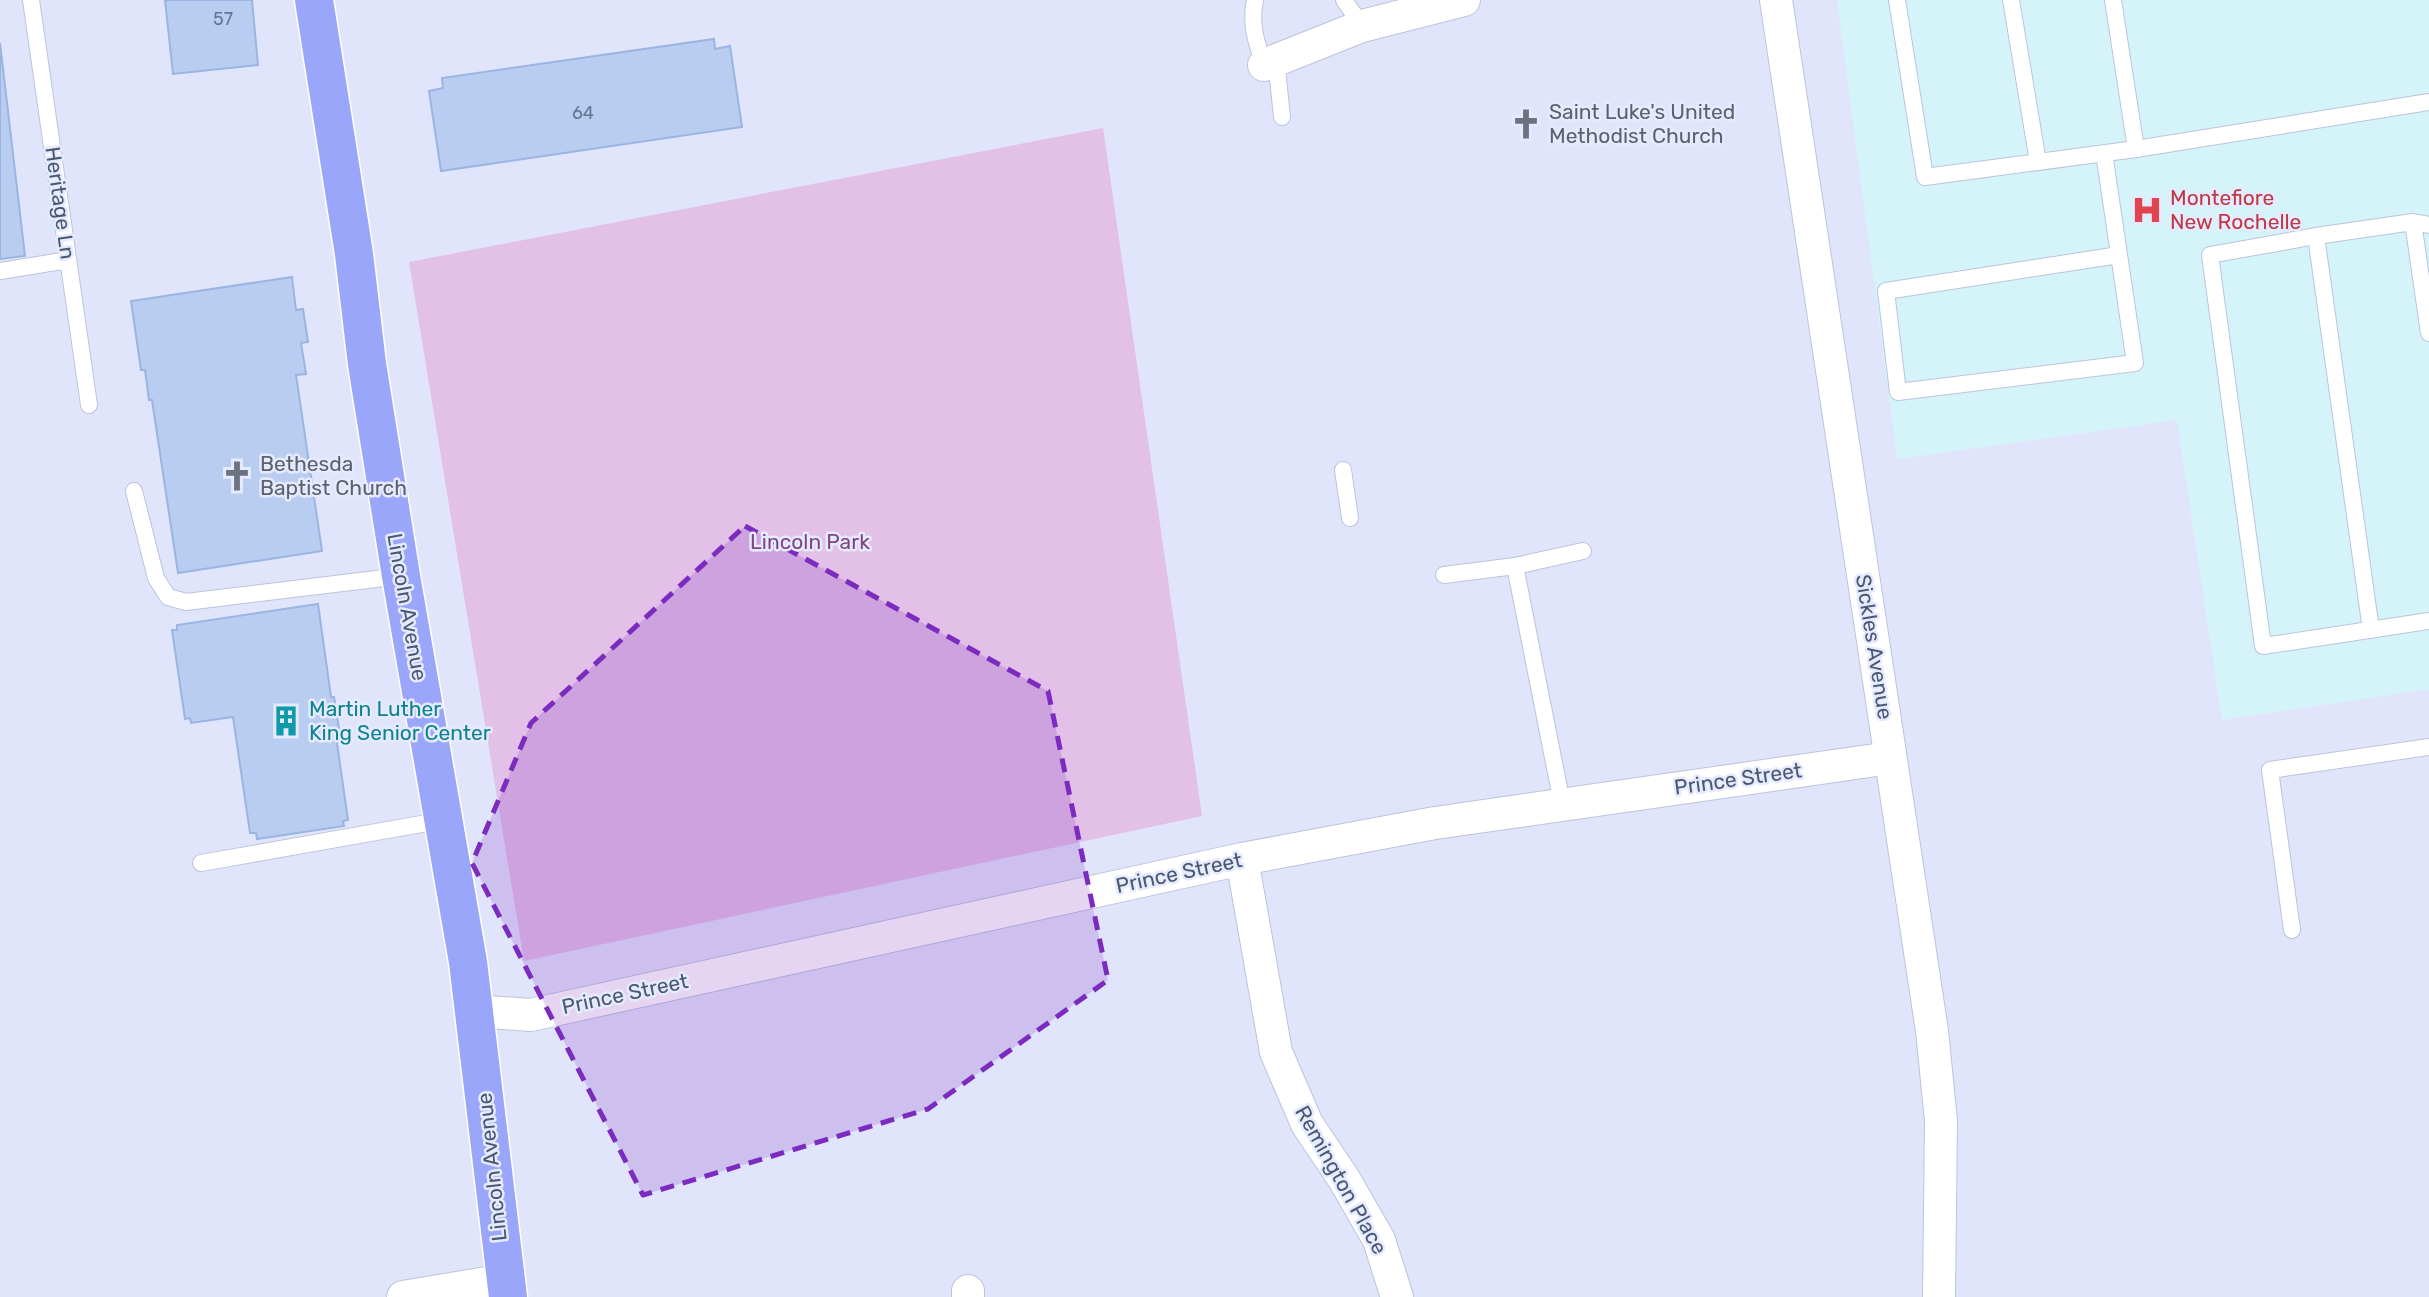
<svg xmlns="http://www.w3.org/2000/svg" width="2429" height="1297" viewBox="0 0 2429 1297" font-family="Rubik,sans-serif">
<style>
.medical{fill:#d4f4f9}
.green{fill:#e2c0e8}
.building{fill:#b9cdf0;stroke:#9ab5e2;stroke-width:2}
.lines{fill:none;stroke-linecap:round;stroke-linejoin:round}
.lane-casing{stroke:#bbc4dc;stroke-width:18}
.street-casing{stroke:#bbc4dc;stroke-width:34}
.primary-casing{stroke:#fff;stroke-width:41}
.lane{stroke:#fff;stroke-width:16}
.street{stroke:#fff;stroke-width:32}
.primary{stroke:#9aa6f9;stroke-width:38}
.marked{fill:#7b2cbf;fill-opacity:0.2;stroke:#7b2cbf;stroke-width:5;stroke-dasharray:14 9;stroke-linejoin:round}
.labels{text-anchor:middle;stroke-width:5;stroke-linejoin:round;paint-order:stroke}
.number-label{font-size:18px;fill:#657691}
.worship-label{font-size:21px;fill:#5b616d;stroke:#e6eaff;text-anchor:start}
.health-label{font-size:21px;fill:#be3a42;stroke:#e6eaff;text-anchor:start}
.street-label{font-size:21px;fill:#495971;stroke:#e6eaff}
.park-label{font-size:21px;fill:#804683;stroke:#e6eaff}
.culture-label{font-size:21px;fill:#0d838f;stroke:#e6eaff;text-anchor:start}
</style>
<rect width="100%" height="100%" fill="#e1e5fb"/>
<!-- medical -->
<path class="medical" d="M1837 0H2429V689L2222 720 2177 420 1897 459Z"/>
<!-- green -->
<path class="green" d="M1103 128 1202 816 524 961 409 262Z"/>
<!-- building -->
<path class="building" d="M165 0H252L258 65 173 74Z
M714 39 715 49 730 46 742 127 441 171 429 91 443 88 442 78Z
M0 43 25 256 0 259Z
M292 277 296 310 303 309 308 342 301 343 306 374 296 375 322 551 178 573 152 400H149L145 370H141L131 301Z
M318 604 331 697H334L340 735 336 736 348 820 343 821 344 826 257 839 256 833H250L233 717 191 723 190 718 185 719 172 630H177V625Z"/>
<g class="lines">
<!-- lane casing -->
<g class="lane-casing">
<path id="lane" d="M31 0 89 405
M1255 0C1250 24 1256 42 1264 65
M1344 0 1362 26
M1897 0 1925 177 2136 149 2113 0
M2011 0 2038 162
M1276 59 1282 117
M2136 149 2429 102
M2104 153 2135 363 1898 392 1886 291 2119 255
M2413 222 2429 333
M2429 225 2413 222 2316 236 2210 255 2263 646 2429 621
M2316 236 2371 630
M0 271 68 260
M1343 470 1350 518
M134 491 156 578 168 597 186 602 401 576
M1444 575 1515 566
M1562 803 1515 566 1583 551
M201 863 444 820
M2292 930 2270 770 2429 747"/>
</g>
<!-- street casing -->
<g class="street-casing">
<path id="street" d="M1776 0 1932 1031 1941 1121 1939 1297
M1264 65 1362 26 1464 0
M1242 859 1276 1052 1307 1124 1344 1179 1379 1240 1397 1297
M474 1011 531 1015 1242 859 1435 823 1890 758
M968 1291V1297
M403 1297 505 1280"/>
</g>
<!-- primary casing -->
<g class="primary-casing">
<path id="primary" d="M314 0 354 254 367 364 401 576 468 962 508 1297"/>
</g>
<!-- lane -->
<use href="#lane" class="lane"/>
<!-- street -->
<use href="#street" class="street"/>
<!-- primary -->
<use href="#primary" class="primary"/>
</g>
<!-- marked area -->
<path class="marked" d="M745 526 1048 691 1108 980 928 1109 643 1195 472 863 531 723Z"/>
<!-- icons -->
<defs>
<g id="church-bare" transform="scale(2.415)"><path d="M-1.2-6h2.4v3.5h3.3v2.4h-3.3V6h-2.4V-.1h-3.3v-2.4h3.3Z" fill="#6b7280" stroke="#e6eaff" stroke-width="2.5" paint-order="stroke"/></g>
<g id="hospital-bare" transform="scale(2.415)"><path d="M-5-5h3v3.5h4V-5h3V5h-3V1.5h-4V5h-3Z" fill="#e0444e" stroke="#e6eaff" stroke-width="2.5" paint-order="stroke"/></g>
<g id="building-bare" transform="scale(2.415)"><path d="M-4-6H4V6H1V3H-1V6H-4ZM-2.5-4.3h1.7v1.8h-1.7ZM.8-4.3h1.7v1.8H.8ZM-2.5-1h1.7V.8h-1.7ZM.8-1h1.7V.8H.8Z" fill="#0f9aa8" stroke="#e6eaff" stroke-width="2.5" paint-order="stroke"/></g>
</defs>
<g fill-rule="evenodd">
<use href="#church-bare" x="1526" y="124"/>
<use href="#hospital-bare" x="2147" y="210"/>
<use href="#church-bare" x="237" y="476"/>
<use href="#building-bare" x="286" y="721"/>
</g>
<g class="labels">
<!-- number labels -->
<g class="number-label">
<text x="223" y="25">57</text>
<text x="583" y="119">64</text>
</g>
<!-- worship labels -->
<g class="worship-label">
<text x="1549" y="119">Saint Luke's United<tspan x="1549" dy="24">Methodist Church</tspan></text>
<text x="260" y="471">Bethesda<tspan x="260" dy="24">Baptist Church</tspan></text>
</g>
<!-- health labels -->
<g class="health-label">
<text x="2170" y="205">Montefiore<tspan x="2170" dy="24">New Rochelle</tspan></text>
</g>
<!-- street labels -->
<g class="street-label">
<text transform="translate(60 203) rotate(82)" y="7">Heritage Ln</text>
<text transform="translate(407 607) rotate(80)" y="7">Lincoln Avenue</text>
<text transform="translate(1874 647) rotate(81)" y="7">Sickles Avenue</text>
<text transform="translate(1738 779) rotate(-8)" y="7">Prince Street</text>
<text transform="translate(1179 873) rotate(-12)" y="7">Prince Street</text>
<text transform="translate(625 994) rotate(-12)" y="7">Prince Street</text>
<text transform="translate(492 1167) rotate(-96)" y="7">Lincoln Avenue</text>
<text transform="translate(1341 1180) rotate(61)" y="7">Remington Place</text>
</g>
<!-- park labels -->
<g class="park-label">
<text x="810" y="549">Lincoln Park</text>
</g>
<!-- culture labels -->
<g class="culture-label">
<text x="309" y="716">Martin Luther<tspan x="309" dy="24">King Senior Center</tspan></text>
</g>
</g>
</svg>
